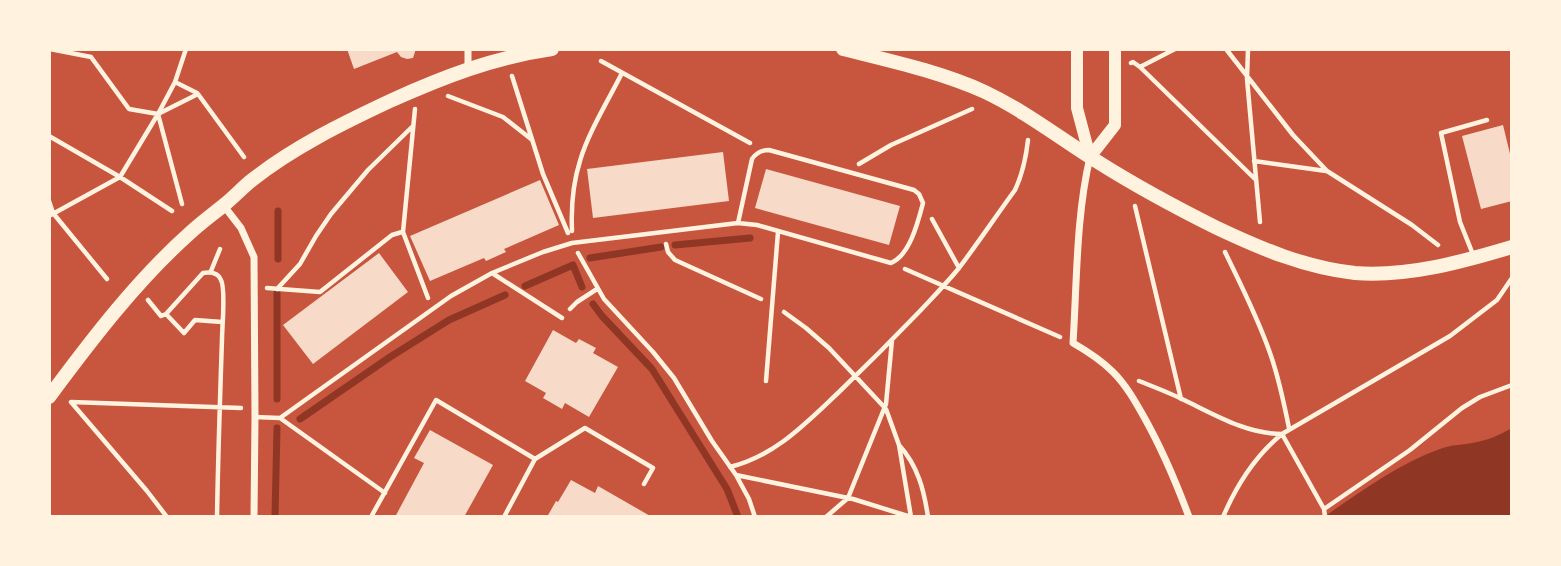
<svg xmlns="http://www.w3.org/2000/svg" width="1561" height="566" viewBox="0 0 1561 566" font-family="'Noto Sans',sans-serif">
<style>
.water{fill:#8f3625}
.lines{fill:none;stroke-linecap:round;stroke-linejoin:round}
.stream{stroke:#8f3625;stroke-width:7}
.building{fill:#f7dbc8}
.path{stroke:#fff3e0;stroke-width:4.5}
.service{stroke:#fff3e0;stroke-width:4.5}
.minor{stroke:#fff3e0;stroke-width:7}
.tertiary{stroke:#fff3e0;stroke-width:12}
.secondary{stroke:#fff3e0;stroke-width:14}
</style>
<rect width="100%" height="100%" fill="#c8553d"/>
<!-- water -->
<path class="water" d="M1512 428V517H1324C1360 492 1398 464 1440 449 1450 445 1461 445 1472 443 1486 441 1500 435 1512 428Z"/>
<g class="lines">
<!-- stream -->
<path class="stream" d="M278 211V259
M675 245 750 238
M590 258 661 247
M525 286 573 265 582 287
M593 304 602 316 652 369 727 489 738 517
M277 399V293
M300 419 390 357 449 320 505 295
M275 517 277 428"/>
</g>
<!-- building -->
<path class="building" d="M347 49H415V52L413 58 407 59 401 57 397 52 354 69Z
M1503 125 1512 162V201L1481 209 1462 136Z
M723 152 729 201 593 218 587 169Z
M766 169 900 206 889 245 755 208Z
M540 180 559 225 504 249 506 252 486 261 484 258 430 281 410 236Z
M379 253 408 292 313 364 283 325Z
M553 330 576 343 579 339 596 348 593 353 618 367 589 417 565 403 562 409 543 398 546 393 525 381Z
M430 430 493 465 464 517H395L424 463 414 458Z
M571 480 595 493 598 486 652 517H547L556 501 558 502Z"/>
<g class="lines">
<!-- path -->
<path class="path" d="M50 49 91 57 129 109 158 114
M1226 49 1293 135 1327 171 1412 225 1438 245
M1248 49 1247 79 1260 222
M601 61 750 143
M1131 63 1133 62 1140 67 1175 49
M1140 67 1255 179
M512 76 543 174 568 233
M175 82 197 93
M448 96 503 117 531 139
M415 109 403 232 428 298
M49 136 120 177 172 211
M1254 161 1326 171
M859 164 891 145 972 109
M49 201 53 213 107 279
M182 204 158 114 175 82 186 49
M1135 206 1181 399
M49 216 120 177 158 114 198 94 244 157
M932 219 959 268
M572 231C571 208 573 183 580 161 588 133 609 99 622 73
M666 244 668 252 675 260 761 299
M1225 252C1241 285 1258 318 1270 353 1279 378 1284 403 1289 428
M578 253 604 299 653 352 674 378 712 441 736 475 749 499 755 517
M905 269 1060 337
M211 271 220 249
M267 288 320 292 392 235 402 232
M277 289 300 264 316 236 331 214 368 170 413 126
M148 300 161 316 166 314 203 273C210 272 218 272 221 280 226 289 222 327 222 339 220 398 218 458 217 517
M570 309 577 302 597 289
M784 312 806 328 829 348 886 409 899 445 911 517
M166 314 184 333 195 320 222 322
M1139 381C1154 387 1170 393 1184 400 1215 415 1247 434 1282 434L1324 509 1325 517
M899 445C918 466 924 490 928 517
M730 467C775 456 806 423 839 392 866 366 893 339 919 312 932 298 946 284 959 268 978 243 996 216 1015 190 1023 173 1026 158 1028 140
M736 475 853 499 911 517
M1324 509 1410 450 1462 408 1480 397 1512 385
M167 517 147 491 71 402 241 408
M826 517 848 498 886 404 892 340
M1223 517C1237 484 1255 456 1282 434L1450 336 1497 300 1512 278"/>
<!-- service -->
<path class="service" d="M1474 257 1460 222 1441 133 1487 120
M492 273 562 318
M766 381 778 232
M255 417 280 418 451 296 492 273 543 252 572 243 738 223 757 225 891 263C910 255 918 222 923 203L919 194 914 190 769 150C761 150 756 153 752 159L738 223
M280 418 385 493
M535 459 585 428 653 468 644 484
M371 517 436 400 535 459 504 517"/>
<!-- minor -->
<path class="minor" d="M468 49V68
M1090 157C1076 217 1077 281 1073 343 1087 351 1101 360 1113 372 1126 385 1135 401 1144 417 1162 449 1176 482 1189 517
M224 206 241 228 254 257 255 417 254 517"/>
<!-- tertiary -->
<path class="tertiary" d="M1077 49V108L1090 157
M1090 157 1115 125V49"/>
<!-- secondary -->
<path class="secondary" d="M843 49C891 61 941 72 985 92 1025 111 1061 139 1098 162 1136 186 1175 207 1215 227 1259 248 1306 268 1355 273 1408 277 1462 262 1512 247
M49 397C92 339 137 280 191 232 202 222 213 214 224 205 234 197 242 188 252 180 294 147 343 123 390 101 443 77 495 57 552 49"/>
</g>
<!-- border -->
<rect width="1561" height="566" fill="none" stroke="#fff3e0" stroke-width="102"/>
</svg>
